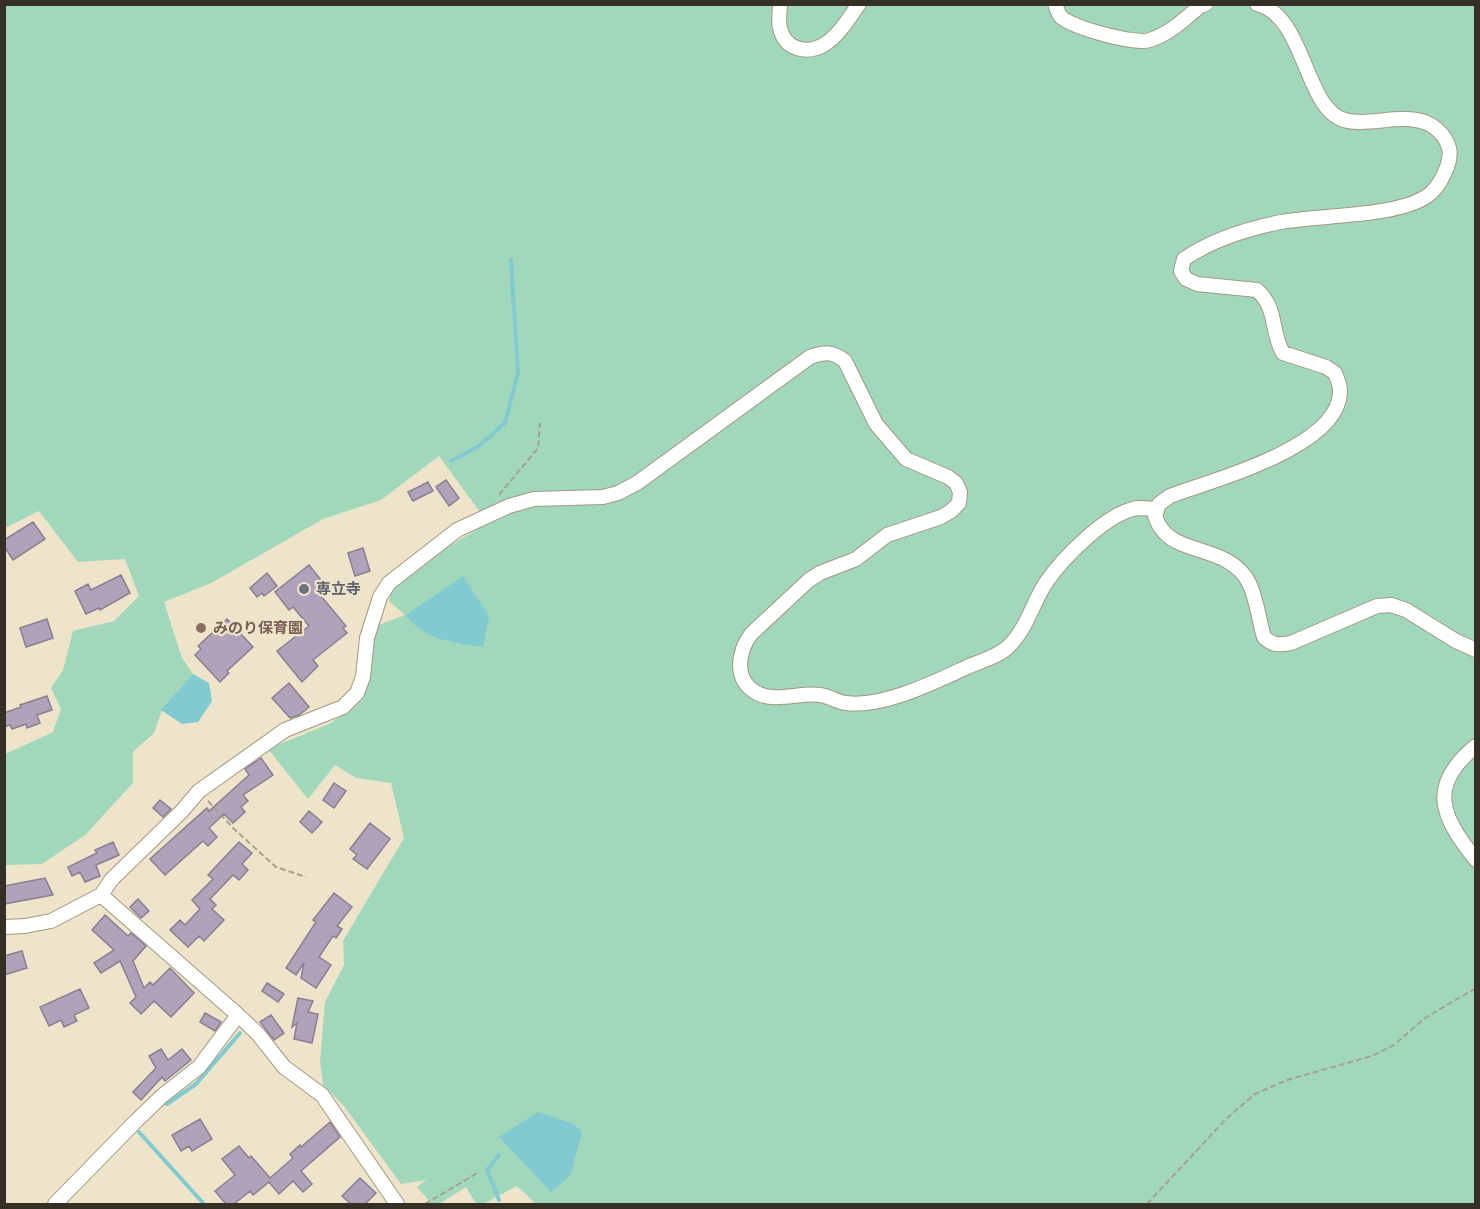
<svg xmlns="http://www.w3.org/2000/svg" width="1480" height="1209" viewBox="0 0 1480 1209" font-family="'Archivo Narrow','Noto Sans JP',sans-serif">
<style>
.green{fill:#a1d8bb}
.water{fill:#81cad1}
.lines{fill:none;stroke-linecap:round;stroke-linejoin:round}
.stream{stroke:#81cad1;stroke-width:4}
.building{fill:#b0a2b9;stroke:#8b7d93;stroke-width:1.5}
.street-casing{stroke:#a1987f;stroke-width:16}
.path{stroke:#a7a08c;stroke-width:2;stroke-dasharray:6 3;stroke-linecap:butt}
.street{stroke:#fff;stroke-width:14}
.worship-dot{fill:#6b7280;stroke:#ede4ca;stroke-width:2}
.education-dot{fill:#8d6e63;stroke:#ede4ca;stroke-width:2}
.labels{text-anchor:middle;stroke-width:4.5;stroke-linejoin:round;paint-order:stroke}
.worship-label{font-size:15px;font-weight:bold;fill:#5b616d;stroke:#ede4ca;text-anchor:start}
.education-label{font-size:15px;font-weight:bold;fill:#785e54;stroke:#ede4ca;text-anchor:start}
</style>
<rect width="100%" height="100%" fill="#ede4ca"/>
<!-- green -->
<path class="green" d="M5 5H1475V1204H536L517 1186 483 1204H476L466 1187 439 1204H432L417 1187 426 1180 401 1184 344 1106 323 1085 320 1062 325 1002 344 965 343 941 404 838 391 783 356 778 335 765 308 799 268 749 331 723 362 700 376 626 405 615 389 601 395 578 488 523 439 456 381 500 323 519 211 583 164 602 182 658 193 674 162 710 154 733 133 752V783L85 835 42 864 5 865V754L53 732 61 709 51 688 63 670 73 631 114 621 139 596 125 559 78 562 39 511 5 528Z"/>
<!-- water -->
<path class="water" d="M463 576 489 616 483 647C453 642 425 641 406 615Z
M193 674 209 683 212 701 198 722 182 724 161 710Z
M538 1112 574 1124 582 1133 570 1176 551 1192 499 1137Z"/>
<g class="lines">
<!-- stream -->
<path class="stream" d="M451 461 479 446 505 423 518 373 511 260
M167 1104 196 1084 240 1033
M139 1132 204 1204
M499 1200 487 1170 499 1155"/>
</g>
<!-- building -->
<path class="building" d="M446 480 459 498 449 506 436 487Z
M428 482 433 491 413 501 408 492Z
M33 522 45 539 13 560 4 546V540Z
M363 548 370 571 355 576 348 553Z
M309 565 329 590 321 596 346 626 343 628 347 633 313 660 318 666 302 682 277 651 309 626 293 607 289 610 275 592Z
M267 573 277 586 264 596 262 593 257 597 250 588Z
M121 575 130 593 100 610 99 608 86 614 75 591 88 584 91 590Z
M47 619 53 638 26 647 20 628Z
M227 619 253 647 227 671 229 673 220 682 195 655 201 649 198 646Z
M289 683 309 707 299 715 290 718 272 698Z
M47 696 52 710 37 715 40 723 27 728 26 724 12 729 10 725 4 727V713L21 707 20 705Z
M261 758 273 775 243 795 248 801 241 807 245 812 233 823 224 814 209 828 217 837 208 846 203 841 165 875 150 859 207 808 209 811 249 775 245 769Z
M334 783 346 791 334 808 323 800Z
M160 800 171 809 163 817 153 808Z
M309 811 322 822 312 833 300 822Z
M370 823 390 839 367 869 353 859 357 855 350 849Z
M113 842 119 855 96 865 100 876 85 882 80 872 72 876 68 867 97 853 95 850Z
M239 842 252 853 242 864 248 870 239 880 233 875 210 899 216 905 212 909 224 920 204 941 199 936 188 947 170 930 180 920 185 925 200 909 192 900 213 879 208 875Z
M45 878 53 895 4 904V886Z
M334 893 352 907 337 926 342 929 336 938 333 936 319 957 331 965 316 988 301 978 304 963 296 975 286 968 316 922 313 920Z
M138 899 149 911 141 918 130 907Z
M105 915 128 936 131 933 146 946 133 961 144 988 150 982 153 985 170 968 194 993 171 1017 154 1001 141 1014 130 1003 136 997 120 961 101 973 94 963 114 950 92 930Z
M22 951 27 968 4 975V956Z
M267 983 284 994 278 1002 262 991Z
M80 989 89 1008 74 1015 77 1021 64 1027 61 1020 49 1026 40 1007Z
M298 998 313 1001 308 1012 318 1014 312 1043 294 1039 297 1023 292 1027Z
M205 1013 221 1022 215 1031 200 1022Z
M271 1015 284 1033 274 1040 260 1022Z
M161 1049 168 1060 182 1049 191 1060 165 1081 162 1077 141 1100 133 1092 156 1068 149 1056Z
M200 1119 212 1139 192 1151 189 1146 181 1151 172 1135Z
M330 1122 340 1137 301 1171 312 1184 303 1192 293 1181 279 1194 269 1182 253 1195 250 1191 234 1204H226L215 1191 235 1175 222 1159 239 1146 249 1158 251 1156 270 1178 293 1158 290 1154 300 1145 301 1147Z
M360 1178 376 1193 365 1204H351L342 1196Z"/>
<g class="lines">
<!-- street casing -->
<g class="street-casing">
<path id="street" d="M780 4C780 12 778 21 780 28 785 50 807 55 825 44 839 35 849 18 859 4
M1055 4C1057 8 1058 14 1061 17 1074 28 1135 45 1150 40 1169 34 1185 19 1200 6L1206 4
M1257 4C1307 16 1304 114 1348 121 1370 125 1394 116 1416 120 1431 122 1445 133 1449 148 1451 155 1448 167 1444 174 1440 183 1433 193 1424 198 1391 217 1320 215 1281 222 1246 229 1213 239 1184 259L1181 271 1186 279 1197 284 1257 290C1278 309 1270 330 1283 353L1326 367 1335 373C1337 378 1340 385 1340 390 1342 447 1212 480 1170 496L1159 504 1155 516C1157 520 1158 525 1161 528 1178 555 1231 546 1249 583 1257 599 1259 621 1264 637 1273 646 1279 645 1291 643L1377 606 1391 605 1406 610 1456 641 1476 650
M1476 746C1427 786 1441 816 1476 860
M101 895 238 1015 258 1034 284 1067 322 1095 397 1204
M4 927 25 926 51 921 101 895 112 879 181 812 199 791 285 730 343 707 357 693 363 677 367 638 380 597 389 583 457 530 509 506 534 499 603 497 618 493 637 483 810 357C825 352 832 351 845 361L876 424 906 459 948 477 956 483 960 492 959 503 951 511 941 517 887 535 856 559 820 573 809 580 751 634C738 652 733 680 757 693 775 703 800 692 820 695 829 696 837 702 846 703 882 708 935 682 967 667 981 661 997 657 1008 647 1026 630 1032 605 1045 584 1061 560 1109 510 1139 508 1145 508 1151 509 1157 509
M55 1204 137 1120 162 1096 199 1067 238 1015"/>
</g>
<!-- path -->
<path class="path" d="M499 495 538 448 540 423
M208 801 234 829 276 867 306 877
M425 1204 479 1172
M1147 1204 1226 1119 1255 1094 1287 1080 1372 1056 1394 1045 1425 1018 1476 988"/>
<!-- street -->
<use href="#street" class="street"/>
</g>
<!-- markers -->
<circle class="worship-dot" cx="304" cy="589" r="6"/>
<circle class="education-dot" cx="201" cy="628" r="6"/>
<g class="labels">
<!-- worship labels -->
<g class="worship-label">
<text x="316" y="594">専立寺</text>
</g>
<!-- education labels -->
<g class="education-label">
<text x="213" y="633">みのり保育園</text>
</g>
</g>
<!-- border -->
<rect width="1480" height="1209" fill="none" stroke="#343026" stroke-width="12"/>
</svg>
